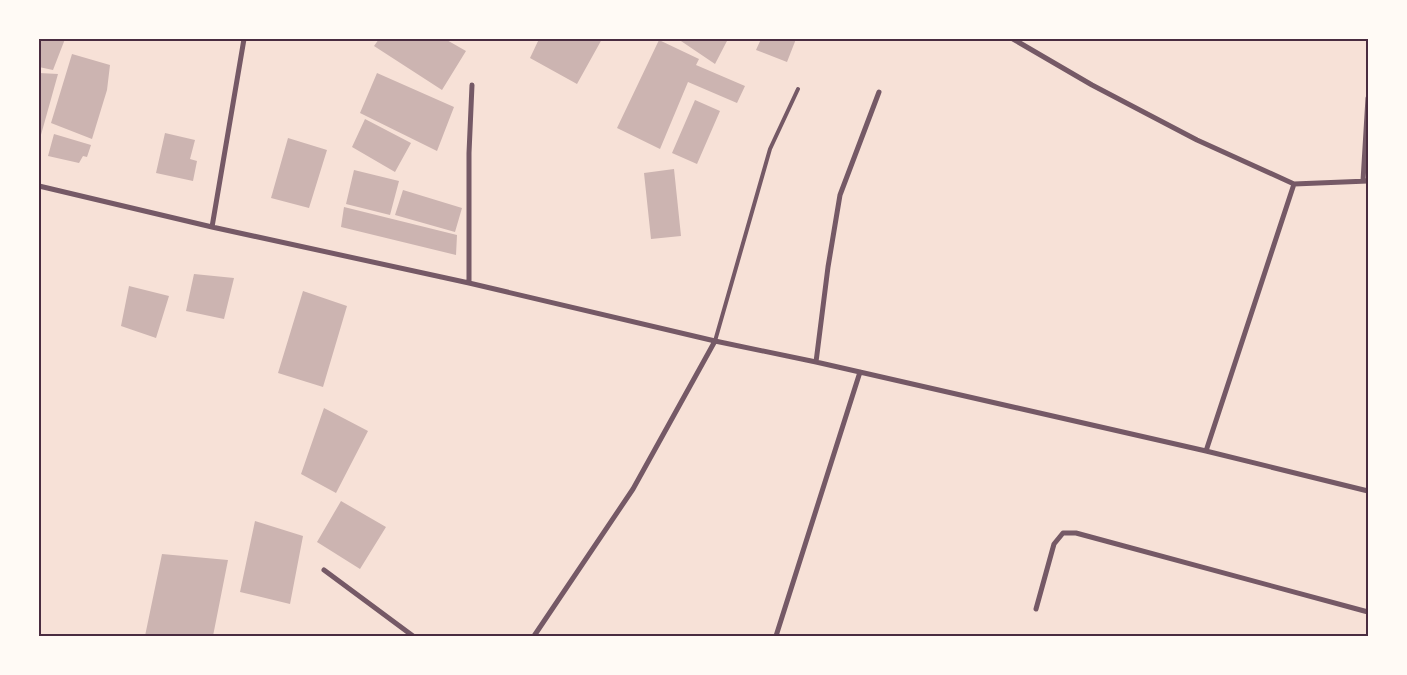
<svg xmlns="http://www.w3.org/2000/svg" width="1407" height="675" viewBox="0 0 1407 675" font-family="Georgia,serif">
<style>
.building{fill:#ccb4b1}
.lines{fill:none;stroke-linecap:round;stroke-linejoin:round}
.service{stroke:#755966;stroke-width:4}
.minor{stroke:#755966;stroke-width:5}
.neatline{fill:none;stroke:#4a2c40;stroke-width:2}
</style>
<rect width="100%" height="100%" fill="#f7e1d7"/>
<!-- building -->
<path class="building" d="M39 39H65L53 70 39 67Z
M379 39H445L466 51 442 90 374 46Z
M539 39H602L577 84 530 58Z
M678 39H728L715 64Z
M761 39H796L787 62 756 50Z
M659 40 699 59 696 65 745 86 737 103 688 82 660 149 617 128Z
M72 54 110 65 107 90 92 139 51 123Z
M39 73 58 74 39 142Z
M377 73 454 107 437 151 360 113Z
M695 100 720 111 697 164 672 153Z
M365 119 411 143 395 172 352 147Z
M165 133 195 140 190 159 197 161 193 181 156 173Z
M54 134 91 145 87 157 83 156 79 163 48 156Z
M288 138 327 150 309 208 271 198Z
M674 169 681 236 651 239 644 173Z
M354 170 399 181 390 215 346 204Z
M403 190 462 208 455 232 395 215Z
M344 207 457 235 456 255 341 227Z
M194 274 234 278 224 319 186 311Z
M129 286 169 296 156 338 121 326Z
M303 291 347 306 323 387 278 373Z
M324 408 368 431 336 493 301 474Z
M341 501 386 527 360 569 317 542Z
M255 521 303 536 290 604 240 592Z
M162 554 228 560 213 636H145Z"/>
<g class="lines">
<!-- service -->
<path class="service" d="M715 341 770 149 798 89"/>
<!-- minor -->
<path class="minor" d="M1013 39 1092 85 1197 140 1294 184 1368 181
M1363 181 1368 98
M39 186 212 227 469 283 715 341 816 362 1206 451 1368 491
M212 227 244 39
M469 283V153L472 85
M816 362 828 267 840 195 879 92
M1206 451 1294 184
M324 570 413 636
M1036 609 1054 544 1063 533H1076L1368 612
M534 636 633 489 715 341
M776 636 860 372"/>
</g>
<!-- border -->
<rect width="1407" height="675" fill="none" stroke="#fffaf5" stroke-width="80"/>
<rect x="40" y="40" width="1327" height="595" class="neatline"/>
</svg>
